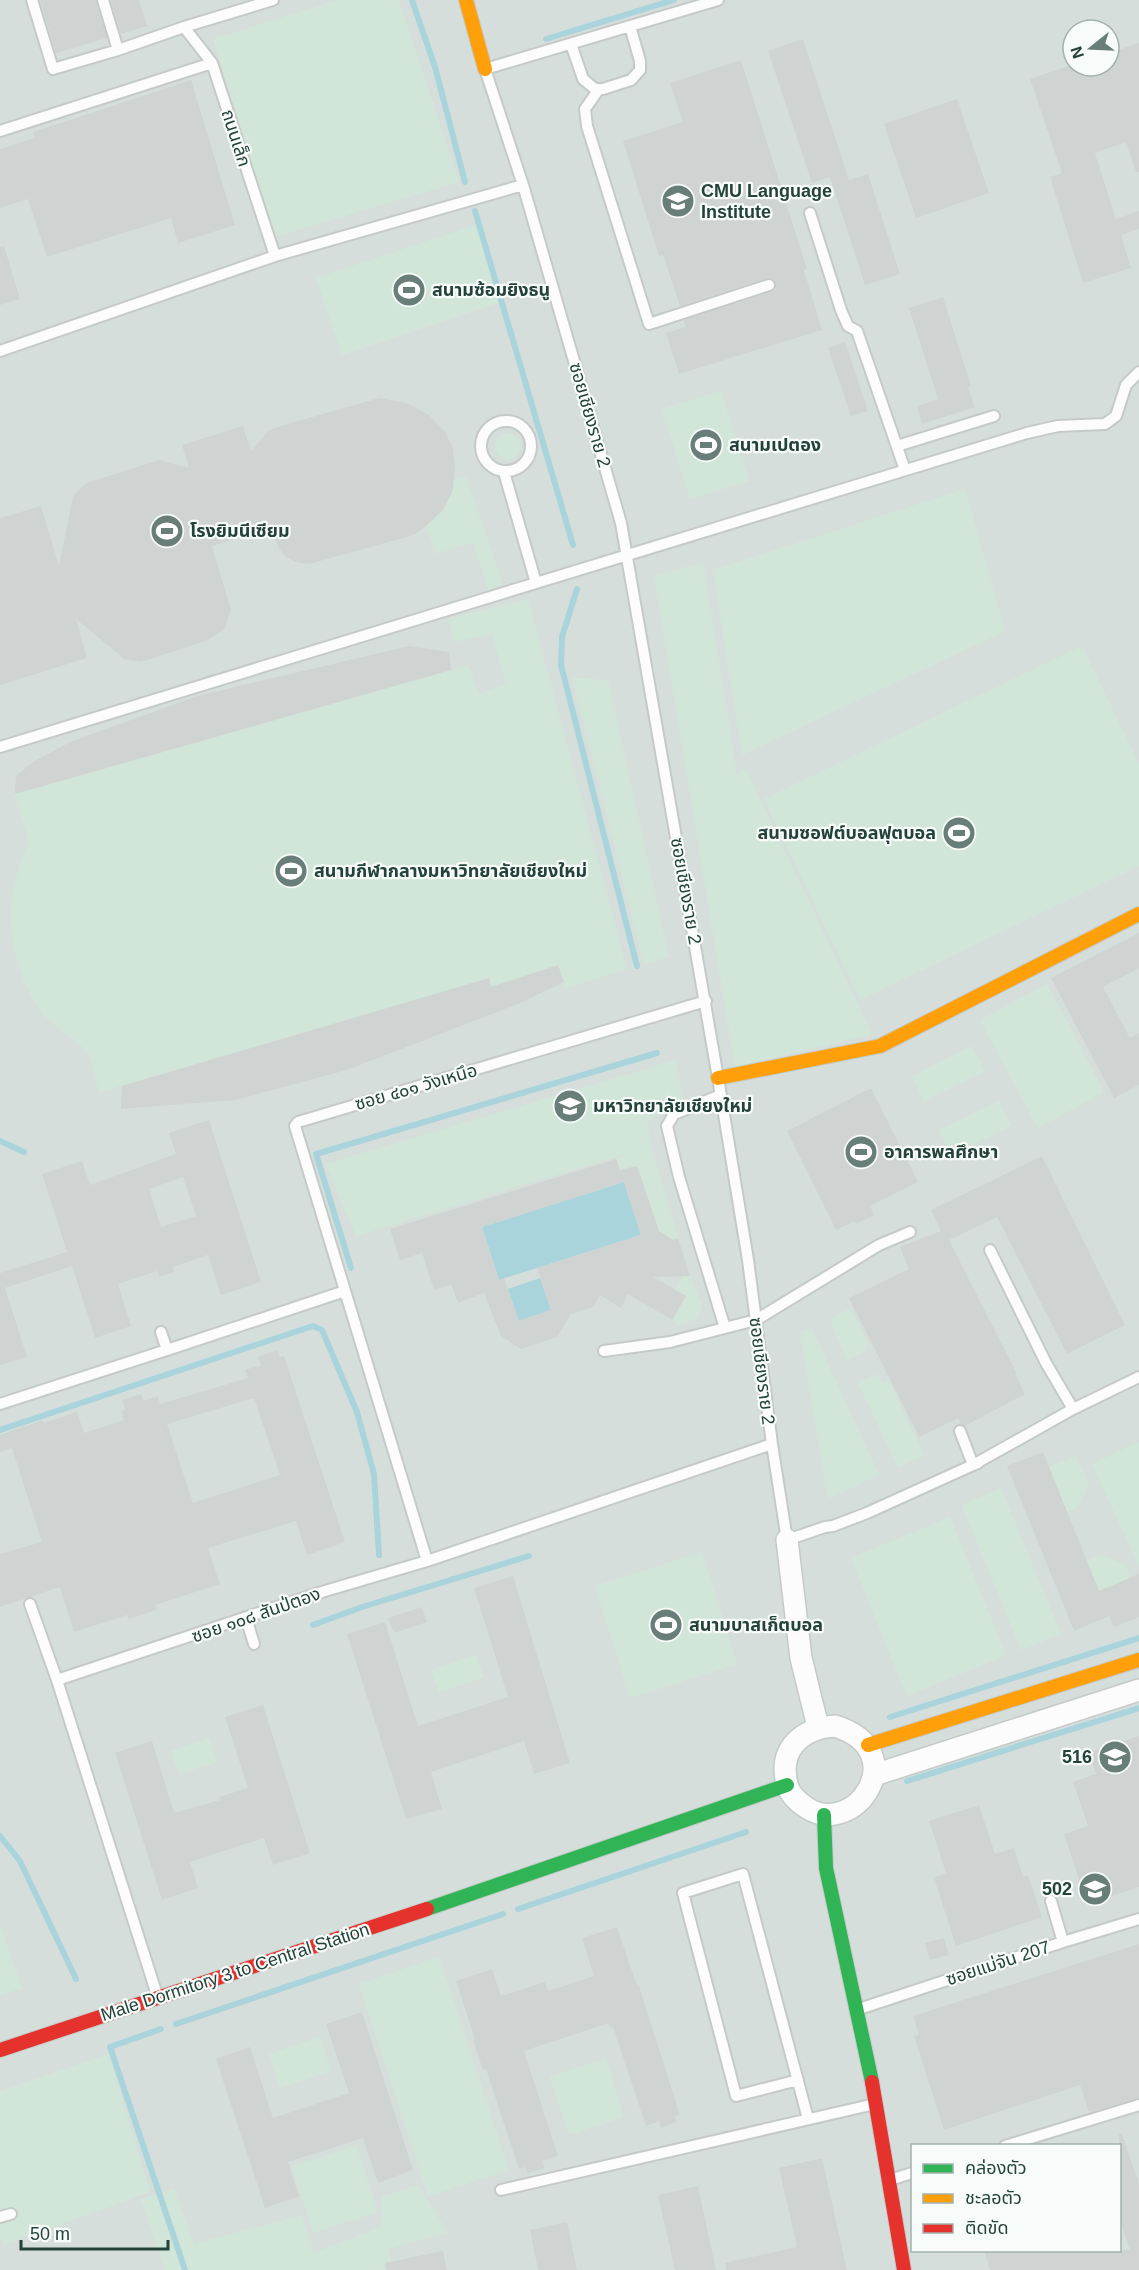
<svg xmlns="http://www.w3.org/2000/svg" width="1139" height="2270" viewBox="0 0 1139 2270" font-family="Arial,'Noto Sans Thai',sans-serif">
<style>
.built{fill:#d6dedb;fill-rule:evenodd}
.green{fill:#d1e6d8}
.water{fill:#a9d4db}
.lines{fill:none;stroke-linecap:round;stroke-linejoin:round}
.stream{stroke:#a9d4db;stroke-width:6}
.building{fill:#cfd4d2;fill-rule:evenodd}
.lane-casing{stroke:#c5cac8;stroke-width:14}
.street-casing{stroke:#c5cac8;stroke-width:24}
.fast-casing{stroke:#c3cbc8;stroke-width:16}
.slow-casing{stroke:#c3cbc8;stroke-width:16}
.jam-casing{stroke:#c3cbc8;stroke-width:16}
.lane{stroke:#fcfcfc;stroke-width:10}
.street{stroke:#fcfcfc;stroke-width:21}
.fast{stroke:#30b455;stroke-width:14}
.slow{stroke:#ff9f0a;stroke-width:14}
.jam{stroke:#e5322d;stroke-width:14}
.labels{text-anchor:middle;stroke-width:4.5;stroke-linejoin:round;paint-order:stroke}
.street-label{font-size:18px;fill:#24423a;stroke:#f7fbf9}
.poi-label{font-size:18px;font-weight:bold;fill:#24423a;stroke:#f7fbf9;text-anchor:start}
</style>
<rect width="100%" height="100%" fill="#e8edeb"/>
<!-- built -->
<path class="built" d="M0 0H1139V2270H0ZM1073 30H1109V66H1073ZM912 2146H1120V2250H912Z"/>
<!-- green -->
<path class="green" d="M338 0H399L459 182 274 237 213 39Z
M476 225 501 302 342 355 316 278Z
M721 391 749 481 690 499 662 409Z
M495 446a13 13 0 1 1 26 0a13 13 0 1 1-26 0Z
M466 477 503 585 488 590 473 542 436 554 426 526 443 510 454 480Z
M965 489 1005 631 742 755 713 570Z
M703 562 737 775 746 769 872 1034 735 1067 654 576Z
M528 599 627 969 566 988 558 965 491 987 489 979 99 1092C96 1081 94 1063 87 1053 78 1039 53 1027 42 1013 5 960 2 900 29 842L15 794 468 665 479 694 506 684 492 634 454 642 448 619Z
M1082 646 1139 764V866L860 1000 764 799Z
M572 678 608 680 669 957 644 964Z
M1047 984 1104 1092 1038 1128 980 1020Z
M972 1046 985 1071 924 1101 912 1076Z
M676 1060 682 1101 664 1106 647 1124 651 1146 678 1237 673 1240 659 1231 637 1166 620 1170 616 1159 632 1152 356 1236 326 1164Z
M999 1101 1011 1126 951 1155 939 1130Z
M683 1276H690L703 1307 696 1319 678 1325 672 1320 686 1296 675 1290Z
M851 1308 869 1344 864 1347 865 1351 847 1360 830 1319Z
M811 1327 879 1475 828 1499 800 1333Z
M877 1374 882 1384 889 1381 924 1455 898 1467 858 1383Z
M1139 1442V1566L1092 1464Z
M1076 1456 1089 1485 1075 1509 1067 1512 1049 1467Z
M1001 1488 1061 1634 1021 1650 962 1505Z
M950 1517 1006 1655 907 1696 851 1558Z
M702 1552 737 1664 630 1698 595 1586Z
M1101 1555 1126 1565 1130 1578 1099 1591 1087 1561Z
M476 1655 484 1677 439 1692 431 1670Z
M209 1738 217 1762 179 1774 171 1751Z
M0 1924 22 1988 0 1995Z
M439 1957 509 2170 428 2196 359 1984Z
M320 2037 331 2071 280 2088 269 2054Z
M109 2054 150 2192 4 2245 0 2237V2091Z
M606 2058 624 2117 569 2135 550 2077Z
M356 2146 378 2212 313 2233 292 2166Z
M418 2185 448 2233 388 2249 393 2270H165L141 2199 174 2189 194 2244 302 2215 313 2253 382 2227V2197Z"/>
<!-- water -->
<path class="water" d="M624 1182 641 1235 499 1280 482 1227Z
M540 1278 551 1310 519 1321 508 1289Z"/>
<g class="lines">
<!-- stream -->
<path class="stream" d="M412 0 435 67 465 182
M546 39 674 0
M475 211 573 545
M577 589 562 637 561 665 637 966
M0 1141 24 1152
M351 1268 316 1154 657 1053
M0 1430 313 1326 322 1330 357 1412 374 1474 379 1555
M313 1625 362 1607 529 1556
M890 1717 1139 1638
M907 1781 1139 1708
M0 1836 20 1861 76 1979
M518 1909 746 1832
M176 2024 503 1914
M161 2029 110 2047 185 2270"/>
</g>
<!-- building -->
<path class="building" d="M40 0H96L107 38 56 53Z
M111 0H139L147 26 121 34Z
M803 39 849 180 868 174 900 274 865 285 830 177 812 183 768 51Z
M1139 43V172H1136L1126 142 1095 153 1116 219 1139 211V229L1121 235 1131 268 1083 283 1050 177 1062 173 1030 79 1068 66H1109V53Z
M741 60 807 269 804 270 822 330 679 374 666 333 686 327 684 320 771 292 775 290 776 283 774 279 767 278 680 306 663 255 659 256 623 141 683 122 670 83Z
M191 80 235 225 178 243 171 218 47 257 28 199 0 208V149L35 138 33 132Z
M957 99 989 193 916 218 884 124Z
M4 246 20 299 0 305V247Z
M943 297 971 386 968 387 975 407 922 424 917 406 938 399 909 308Z
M845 342 868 411 851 416 828 348Z
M379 398 407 403 429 415 445 432 453 448 455 466 453 490 443 510 426 526 414 535 309 564 296 562 285 556 278 547 273 527 212 546 231 610 224 630 208 640 141 662 124 659 76 619 87 658 0 685V518L41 506 59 566 73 496 87 483 159 460 189 468 182 445 243 426 251 451 268 431 277 427Z
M409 646 449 652 451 670 15 794 16 776 33 762 70 742 197 696Z
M1139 933V968L1103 987 1130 1038 1139 1033V1085L1114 1098 1051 978Z
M558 965 564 982 523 1002 347 1070 235 1100 121 1109 122 1086 489 978 491 987Z
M871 1088 918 1182 870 1206 874 1215 856 1224 855 1221 836 1230 787 1131Z
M209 1120 261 1282 221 1295 208 1255 173 1267 174 1272 159 1277 157 1271 118 1284 131 1326 95 1338 72 1266 5 1288 27 1357 0 1365V1273L67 1252 42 1174 82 1161 90 1185 176 1154 169 1133ZM183 1177 196 1216 161 1227 149 1189Z
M1042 1156 1125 1325 1067 1354 997 1217 949 1240 1017 1374H1015L1025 1394 965 1426 961 1424 958 1418 919 1437 849 1298 909 1269 900 1247 941 1231 931 1210Z
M616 1159 620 1170 637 1166 659 1231 673 1240 678 1238 690 1276 653 1277 686 1296 672 1320 628 1294 621 1308 600 1295 593 1307 571 1314 557 1337 521 1349 501 1336 484 1293 458 1303 451 1284 434 1290 422 1253 400 1260 390 1229ZM624 1182 641 1235 537 1268 551 1310 519 1321 504 1278 499 1280 482 1227Z
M277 1350 279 1357 284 1356 345 1542 307 1555 296 1521 208 1548 220 1584 155 1605 157 1610 129 1619 127 1615 74 1632 60 1587 0 1607V1554L42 1542 12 1448 0 1452V1435L43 1420 44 1423 77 1412 84 1433 124 1420 121 1411 125 1409 122 1400 141 1394 143 1401 158 1396 160 1404 248 1378 245 1370 261 1365 258 1357ZM254 1398 280 1475 193 1503 167 1424Z
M1043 1452 1099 1591 1139 1574V1617L1114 1627 1109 1616 1074 1631 1007 1466Z
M513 1576 570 1763 534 1774 524 1741 431 1772 442 1809 406 1819 347 1634 385 1622 418 1726 508 1697 474 1588Z
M422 1607 427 1622 394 1633 388 1618Z
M263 1705 310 1853 273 1865 264 1838 190 1862 198 1888 162 1900 115 1753 152 1741 174 1813 220 1800 219 1797 248 1788 225 1717Z
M1139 1736V1887L1087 1904 1064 1834 1088 1826 1073 1782 1096 1774 1089 1752Z
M979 1805 995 1854 1014 1848 1023 1877 1028 1875 1042 1917 956 1946 934 1878 946 1873 929 1821Z
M617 1927 637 1986H639L680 2115 675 2116 677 2122 661 2128 659 2121 646 2126 613 2027 610 2028 609 2023 524 2051 558 2156 542 2161 544 2168 527 2173 525 2167 519 2169 486 2069 483 2070 473 2040 475 2039 456 1981 492 1969 501 1996 545 1982 548 1991 594 1976 582 1938Z
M944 1938 949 1955 930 1960 925 1943Z
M1139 1944V2098L1089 2112 1080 2085 944 2130 914 2036 919 2035 913 2016Z
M362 2012 413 2170 378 2183 363 2138 288 2162 299 2196 265 2208 216 2059 250 2047 273 2118 349 2093 326 2024Z
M1119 2134H1122L1139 2184V2270H990L984 2250H1130L1119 2218Z
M822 2158 847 2270H726L725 2263 797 2247 779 2168Z
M698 2186 716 2270H675L658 2195Z
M567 2222 577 2270H538L530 2230Z
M443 2251 447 2270H386L385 2263Z"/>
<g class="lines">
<!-- lane casing -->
<g class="lane-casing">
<path id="lane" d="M32 0 53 69 118 50 103 0
M718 0 485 69 523 185 621 523 718 1078 748 1260 772 1444 787 1540 825 1527 833 1526 867 1513 973 1465 1073 1409 1139 1377
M184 27 212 63 275 256
M571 44 583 79 595 89H603L631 80 640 70V61L630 26
M118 50 184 27 273 0
M599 89 585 109 587 126 649 324 769 285
M0 131 212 63
M810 213 841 310 848 326 857 331 905 470
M0 351 275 256 523 185
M481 446a25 25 0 1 1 50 0a25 25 0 1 1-50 0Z
M897 446 994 416
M504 472 536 583 1027 433 1058 426 1105 424 1116 416 1126 385 1139 372
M0 747 536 583
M721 1095 674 1114 667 1126 679 1177 725 1328
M990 1250 1046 1363 1073 1409
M161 1332 167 1350 345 1291 346 1296
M604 1351 670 1342 756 1320 879 1245 910 1232
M0 1404 173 1348
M960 1431 973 1465 978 1463
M427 1561 295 1126 298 1122 706 1001
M30 1604 57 1680
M242 1619 246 1618 254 1644
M1051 1901 1063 1942
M157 1995 57 1680 325 1591 427 1561 772 1444
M859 2009 1063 1942 1139 1919
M798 2080 736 2096 683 1893 743 1874 808 2119
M1005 2146 1139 2105
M893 2179 912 2173
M501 2190 875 2104
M0 2217 11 2214"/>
</g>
<!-- street casing -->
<g class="street-casing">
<path id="street" d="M787 1540 801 1658 818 1727
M835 1726C915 1751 855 1839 807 1808 799 1803 789 1794 787 1784 778 1748 803 1728 835 1726Z
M874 1775 1139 1690"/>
</g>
<!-- fast casing -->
<g class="fast-casing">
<path id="fast" d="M824 1815 826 1868 872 2082
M427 1909 787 1785"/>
</g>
<!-- slow casing -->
<g class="slow-casing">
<path id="slow" d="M466 0 485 69
M718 1078 880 1046 1139 914
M868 1745 1139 1660"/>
</g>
<!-- jam casing -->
<g class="jam-casing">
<path id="jam" d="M0 2050 427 1909
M872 2082 904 2270"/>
</g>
<!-- lane -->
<use href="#lane" class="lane"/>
<!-- street -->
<use href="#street" class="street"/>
<!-- fast -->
<use href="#fast" class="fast"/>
<!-- slow -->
<use href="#slow" class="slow"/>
<!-- jam -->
<use href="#jam" class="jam"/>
</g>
<!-- icons -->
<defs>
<g id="university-disc" transform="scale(1.725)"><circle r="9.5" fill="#697e78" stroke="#f7fbf9"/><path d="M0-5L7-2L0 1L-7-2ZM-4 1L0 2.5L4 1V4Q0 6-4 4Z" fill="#fff"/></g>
<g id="stadium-disc" transform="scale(1.725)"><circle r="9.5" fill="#697e78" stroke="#f7fbf9"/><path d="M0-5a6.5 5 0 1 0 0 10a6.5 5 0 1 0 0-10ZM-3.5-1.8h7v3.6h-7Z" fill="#fff"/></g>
</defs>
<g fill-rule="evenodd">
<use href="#university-disc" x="678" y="201"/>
<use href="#stadium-disc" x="409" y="290"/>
<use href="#stadium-disc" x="706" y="445"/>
<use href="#stadium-disc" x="167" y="531"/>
<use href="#stadium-disc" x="959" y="833"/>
<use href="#stadium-disc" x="291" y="871"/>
<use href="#university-disc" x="570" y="1106"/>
<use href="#stadium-disc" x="861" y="1152"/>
<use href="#stadium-disc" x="666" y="1625"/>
<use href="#university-disc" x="1115" y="1757"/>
<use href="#university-disc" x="1095" y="1889"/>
</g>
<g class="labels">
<!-- street labels -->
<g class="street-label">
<text transform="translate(236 138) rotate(72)" y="6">ถนนเล็ก</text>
<text transform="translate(590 415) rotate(74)" y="6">ซอยเชียงราย 2</text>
<text transform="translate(686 891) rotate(80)" y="6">ซอยเชียงราย 2</text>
<text transform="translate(416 1087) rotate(-16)" y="6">ซอย ๔๐๑ วังเหนึอ</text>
<text transform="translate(762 1371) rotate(83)" y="6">ซอยเชียงราย 2</text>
<text transform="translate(256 1615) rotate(-19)" y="6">ซอย ๑๐๘ สันป่ตอง</text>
<text transform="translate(998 1963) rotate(-18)" y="6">ซอยแม่จัน 207</text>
<text transform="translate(235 1972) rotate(-18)" y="6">Male Dormitory 3 to Central Station</text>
</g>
<!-- poi labels -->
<g class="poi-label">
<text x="701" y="197">CMU Language<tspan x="701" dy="21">Institute</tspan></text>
<text x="432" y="296">สนามซ้อมยิงธนู</text>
<text x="729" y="451">สนามเปตอง</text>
<text x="190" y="537">โรงยิมนีเซียม</text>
<text x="936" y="839" text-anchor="end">สนามซอฟต์บอลฟุตบอล</text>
<text x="314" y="877">สนามกีฬากลางมหาวิทยาลัยเชียงใหม่</text>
<text x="593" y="1112">มหาวิทยาลัยเชียงใหม่</text>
<text x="884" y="1158">อาคารพลศึกษา</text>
<text x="689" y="1631">สนามบาสเก็ตบอล</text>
<text x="1092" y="1763" text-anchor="end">516</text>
<text x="1072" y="1895" text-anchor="end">502</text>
</g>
</g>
<!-- legend -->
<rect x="911" y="2144" width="210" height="108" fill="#f7fbf9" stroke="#a3b1ad" stroke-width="1.5"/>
<rect x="923" y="2164" width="30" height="9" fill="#30b455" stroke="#a3b1ad" stroke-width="1.5"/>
<text x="965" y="2174" font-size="18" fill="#24423a">คล่องตัว</text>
<rect x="923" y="2194" width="30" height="9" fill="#ff9f0a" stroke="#a3b1ad" stroke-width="1.5"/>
<text x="965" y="2204" font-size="18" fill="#24423a">ชะลอตัว</text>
<rect x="923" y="2224" width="30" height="9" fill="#e5322d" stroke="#a3b1ad" stroke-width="1.5"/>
<text x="965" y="2234" font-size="18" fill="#24423a">ติดขัด</text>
<!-- north arrow -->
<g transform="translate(1091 48) rotate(252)"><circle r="28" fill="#f7fbf9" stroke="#a3b1ad" stroke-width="1.5"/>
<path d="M0-4.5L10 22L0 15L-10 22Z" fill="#697e78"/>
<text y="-9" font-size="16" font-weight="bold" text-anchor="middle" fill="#24423a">N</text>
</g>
<!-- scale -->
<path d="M21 2240v9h147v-9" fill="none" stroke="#24423a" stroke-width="3"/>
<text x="30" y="2240" font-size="18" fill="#24423a" stroke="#f7fbf9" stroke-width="4.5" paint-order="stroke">50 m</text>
</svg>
